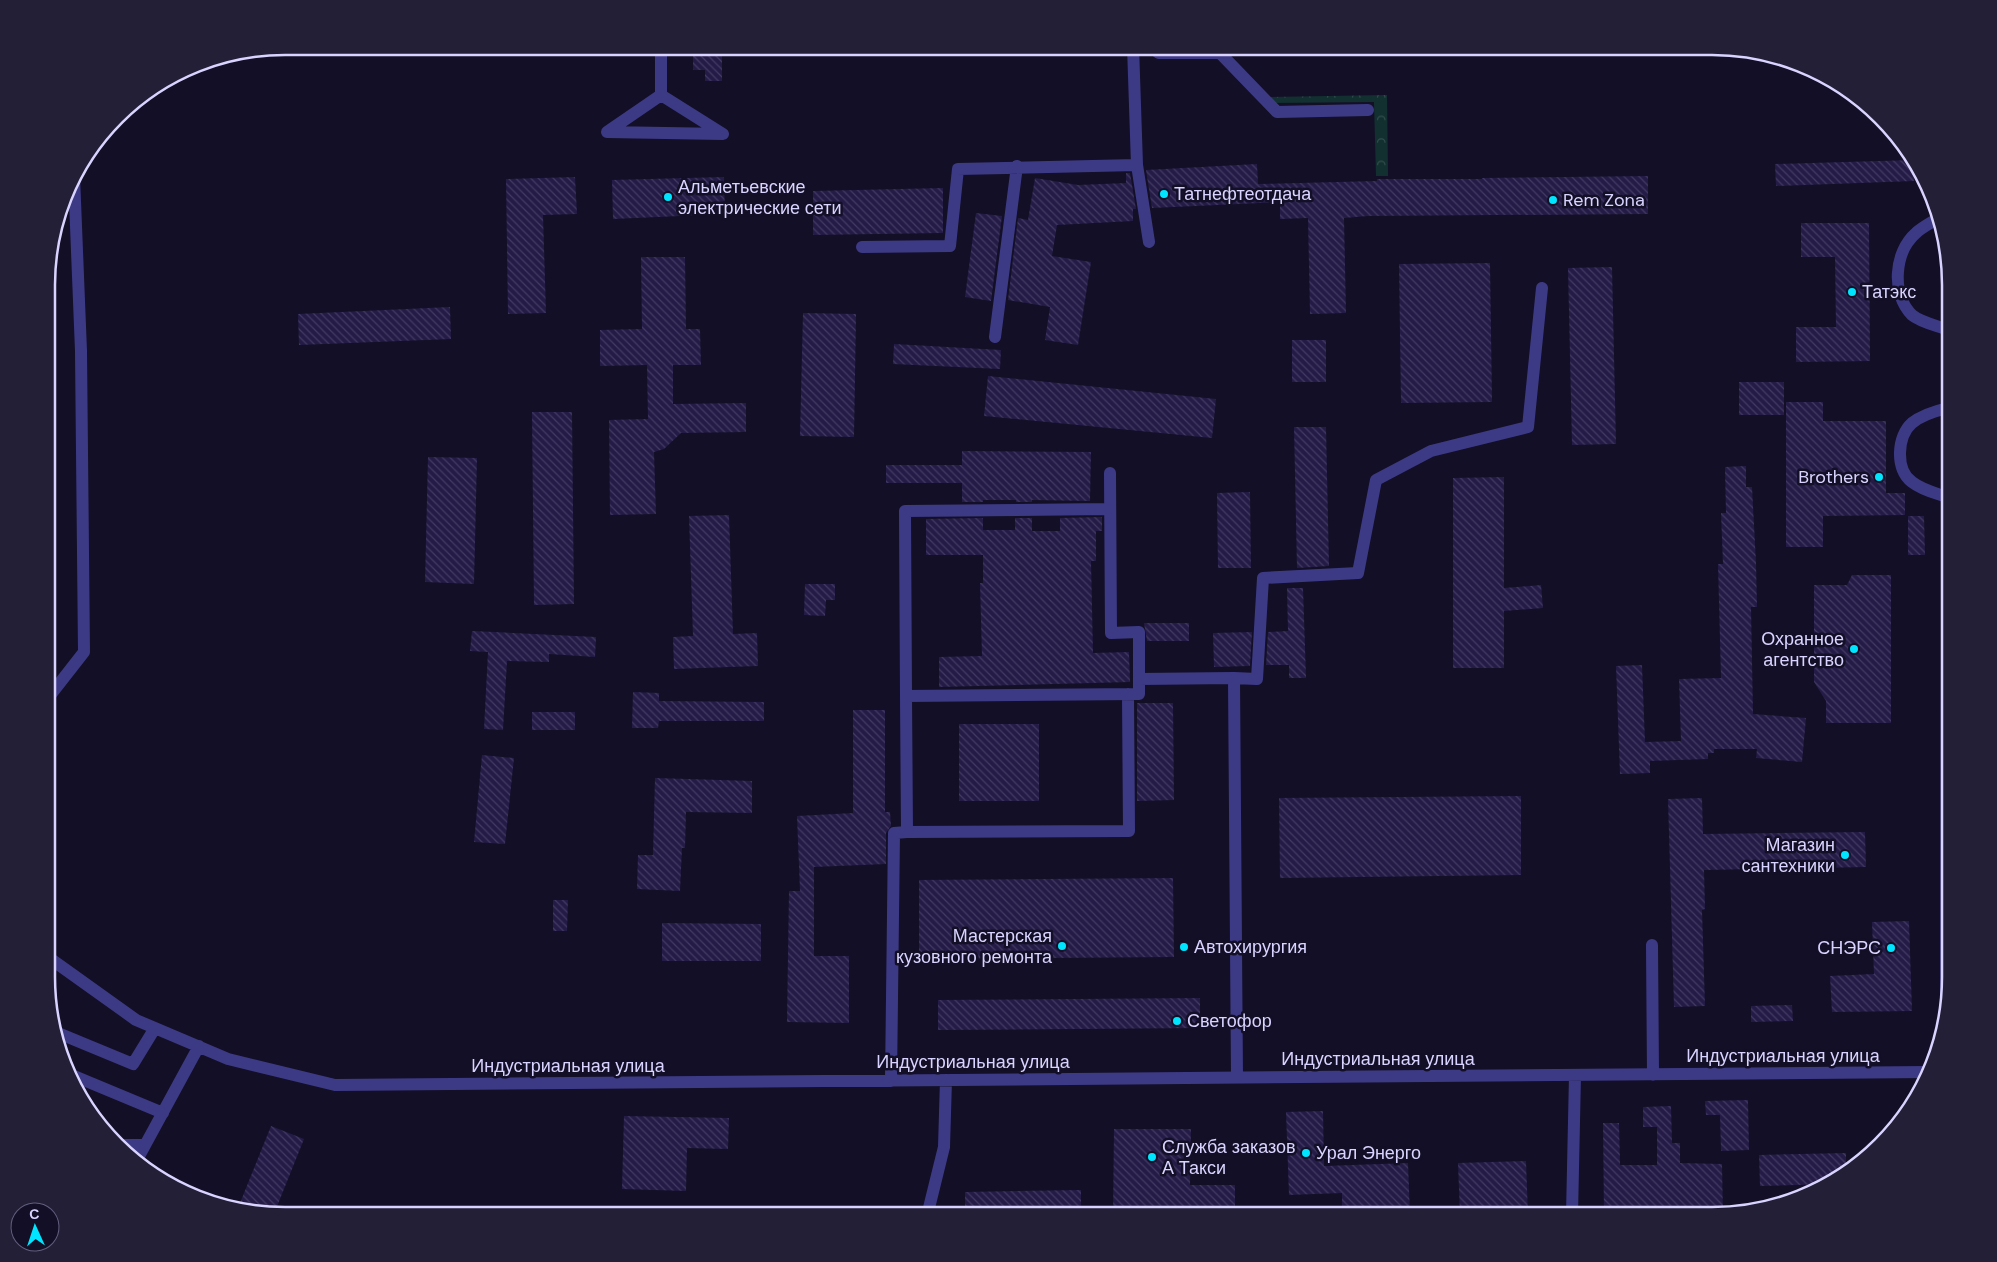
<svg xmlns="http://www.w3.org/2000/svg" width="1997" height="1262" viewBox="0 0 1997 1262" font-family="'DM Sans',sans-serif">
<style>
.forest{fill:url(#forest-crowns)}
.building{fill:url(#building-back-hatch)}
.lines{fill:none;stroke-linecap:round;stroke-linejoin:round}
.minor{stroke:#3d3a85;stroke-width:12}
.poi-dot{fill:#00e5ff;stroke:#130f26;stroke-width:2}
.labels{text-anchor:middle;stroke-width:5;stroke-linejoin:round;paint-order:stroke}
.poi-label{font-size:18px;fill:#d9d4ff;stroke:#130f26;text-anchor:start}
.street-label{font-size:18px;fill:#d9d4ff;stroke:#130f26}
.rim{fill:none;stroke:#d9d4ff;stroke-width:2.5}
</style>
<defs>
<pattern id="forest-crowns" width="20" height="18" patternUnits="userSpaceOnUse" patternTransform="scale(1.25)"><rect width="20" height="18" fill="#12302f"/><path d="M2 6a3 3 0 1 1 6 0M12 15a3 3 0 1 1 6 0" fill="none" stroke="#344d4e"/></pattern>
<pattern id="building-back-hatch" width="6" height="6" patternUnits="userSpaceOnUse" patternTransform="scale(1.25)"><rect width="6" height="6" fill="#241b47"/><path d="M-1 5l2 2M0 0l6 6M5-1l2 2" fill="none" stroke="#433b63"/></pattern>
</defs>
<rect width="100%" height="100%" fill="#130f26"/>
<!-- forest -->
<path class="forest" d="M1387 95 1388 176H1376L1374 102 1269 103V97Z"/>
<!-- building -->
<path class="building" d="M693 46H709V52H722V81H705V70H693Z
M1913 160 1914 181 1776 186 1775 164Z
M1257 164 1258 184 1377 181V179H1482V178L1648 176V214L1368 216 1344 218 1346 313 1310 314 1308 218 1280 219V202L1152 208 1146 170Z
M1126 173H1130L1136 209H1133V221L1057 225 1052 256 1091 262 1078 345 1045 340 1050 307 1008 300 1018 218 1028 220 1035 178 1078 185 1126 183Z
M575 177 577 214 543 215 546 313 508 314 506 179Z
M724 177 725 214 613 219 612 180Z
M943 188V233L813 235V191Z
M976 213 1002 216 991 301 965 297Z
M1801 223H1869L1870 361 1796 362V327H1836L1835 257H1801Z
M641 257H685L686 329H700L701 365H673V404L746 403V432L681 433 664 449 654 452 656 514 610 515 609 420 648 419 647 365 600 366V330L642 329Z
M1490 263 1492 402 1401 403 1399 264Z
M1612 267 1616 444 1572 445 1568 268Z
M450 307 451 339 299 345 298 314Z
M803 313 856 314 854 437 800 436Z
M1292 340H1326V382H1292Z
M894 344 1001 350 1000 369 893 364Z
M988 376 1216 399 1212 438 984 416Z
M1739 382H1784V415H1739Z
M1786 402H1823V421H1886V493H1905V515L1823 516V547H1786Z
M532 412H572L574 604 534 605Z
M1294 427H1326L1329 566 1297 568Z
M962 451 1091 452 1090 501 1032 500V502H1016V500H983V502H962V483H886V465H962Z
M428 457 477 458 474 584 425 582Z
M1746 466V487H1752L1756 563 1757 607H1751L1753 714 1806 718 1802 762 1756 758 1757 749H1714V753H1708V759L1650 761V773L1620 774 1616 666 1642 665 1645 742 1681 741 1679 679 1721 678 1718 564H1723L1721 513H1726L1725 467Z
M1504 477V588L1541 585 1543 608 1504 611V668H1453V478Z
M1250 492 1251 568H1218L1217 493Z
M729 515 733 634 757 633 758 666 674 669 673 637 693 636 689 516Z
M1908 516H1924L1925 555H1908Z
M1102 517V531H1096V561H1091L1093 653 1129 652 1130 682 939 687V657L982 656 980 583H983V555H926V519L983 518V530H1015V518H1032V531H1060V518Z
M1852 575H1891V723H1826V701L1814 682V585H1847Z
M805 584H835V600H826L825 616 804 615Z
M1287 588H1303L1306 678H1289V665H1266L1268 632 1288 631Z
M1144 623H1189V641H1147Z
M472 631 596 637 595 657 549 654V662L507 661 503 730 484 729 488 652 470 651Z
M1252 632 1250 666 1214 667 1213 633Z
M633 692 659 693V701L764 702V721H659L658 728H632Z
M1137 703H1173L1174 800 1137 801Z
M853 710H885V812H890L891 826 886 833V864L814 867V956H849V1023L787 1022 789 891H800L797 816 853 813Z
M532 712H575V730H532Z
M959 724H1039V801H959Z
M482 755 514 758 505 844 474 842Z
M655 778 752 781V813L686 812 685 848H682L680 891 637 889 638 855H653Z
M1521 796V875L1280 878 1279 798Z
M1702 798 1703 834 1865 832 1866 867 1704 870 1705 909 1702 910 1705 1006 1674 1007 1668 799Z
M1173 878 1174 957 919 959V880Z
M553 900H568L567 931H553Z
M1909 921 1912 1011 1832 1012 1830 976 1874 974 1872 922Z
M662 923 761 924V961H662Z
M1200 998V1028L938 1030V1000Z
M1792 1005 1793 1021 1751 1022V1006Z
M1748 1100 1749 1150 1721 1151 1720 1115H1706L1705 1101Z
M1671 1106 1672 1143H1680V1163L1722 1164 1723 1215H1604L1603 1123H1619L1620 1165H1657V1127H1643V1107Z
M1323 1111 1324 1166 1408 1163 1410 1215H1342V1193L1289 1195 1286 1112Z
M624 1116 729 1118 728 1149 687 1148 686 1191 622 1189Z
M271 1126 304 1139 274 1214 238 1208Z
M1114 1129H1191L1190 1185H1235V1215H1113Z
M1846 1153V1170L1831 1184 1760 1186 1759 1155Z
M1526 1161 1528 1215H1460L1458 1163Z
M1081 1190V1215L965 1216V1192Z"/>
<g class="lines">
<!-- minor -->
<path class="minor" d="M1149 46 1159 53H1220L1277 112 1368 110
M661 95 723 134 607 132Z
M661 95V46
M1137 165 1149 242
M1935 220C1929 224 1921 228 1916 233 1894 252 1891 294 1912 315 1920 322 1938 326 1948 330
M862 247 950 246 958 169 1137 165 1133 46
M995 337 1017 166
M1947 497C1935 493 1922 490 1912 482 1895 470 1897 436 1912 423 1922 415 1935 411 1948 408
M1234 678 1257 679 1263 578 1358 573 1376 480 1431 451 1528 427 1542 288
M1139 679 1234 678 1237 1078
M906 696 905 511 1110 509
M48 698 84 652 81 351 74 176
M907 832 1129 831 1128 694
M1652 945 1653 1075
M48 957 136 1020 228 1059 335 1085 1929 1072
M1946 1014 1948 263
M58 1033 133 1064 155 1028
M74 1076 163 1113
M891 1081 894 833 907 832 906 696 1139 694V632L1111 633 1110 473
M122 1145H145
M137 1160 199 1046
M1572 1215 1575 1075
M927 1216 944 1147 946 1080"/>
</g>
<!-- markers -->
<g class="poi-dot">
<circle cx="1164" cy="194" r="5"/>
<circle cx="668" cy="197" r="5"/>
<circle cx="1553" cy="200" r="5"/>
<circle cx="1852" cy="292" r="5"/>
<circle cx="1879" cy="477" r="5"/>
<circle cx="1854" cy="649" r="5"/>
<circle cx="1845" cy="855" r="5"/>
<circle cx="1062" cy="946" r="5"/>
<circle cx="1184" cy="947" r="5"/>
<circle cx="1891" cy="948" r="5"/>
<circle cx="1177" cy="1021" r="5"/>
<circle cx="1306" cy="1153" r="5"/>
<circle cx="1152" cy="1157" r="5"/>
</g>
<g class="labels">
<!-- poi labels -->
<g class="poi-label">
<text x="678" y="193">Альметьевские<tspan x="678" dy="21">электрические сети</tspan></text>
<text x="1174" y="200">Татнефтеотдача</text>
<text x="1563" y="206">Rem Zona</text>
<text x="1862" y="298">Татэкс</text>
<text x="1869" y="483" text-anchor="end">Brothers</text>
<text x="1844" y="645" text-anchor="end">Охранное<tspan x="1844" dy="21">агентство</tspan></text>
<text x="1835" y="851" text-anchor="end">Магазин<tspan x="1835" dy="21">сантехники</tspan></text>
<text x="1052" y="942" text-anchor="end">Мастерская<tspan x="1052" dy="21">кузовного ремонта</tspan></text>
<text x="1194" y="953">Автохирургия</text>
<text x="1881" y="954" text-anchor="end">СНЭРС</text>
<text x="1187" y="1027">Светофор</text>
<text x="1162" y="1153">Служба заказов<tspan x="1162" dy="21">А Такси</tspan></text>
<text x="1316" y="1159">Урал Энерго</text>
</g>
<!-- street labels -->
<g class="street-label">
<text x="1783" y="1062">Индустриальная улица</text>
<text x="1378" y="1065">Индустриальная улица</text>
<text x="973" y="1068">Индустриальная улица</text>
<text x="568" y="1072">Индустриальная улица</text>
</g>
</g>
<!-- crop -->
<path d="M0 0H1997V1262H0ZM285 55H1712A230 230 0 0 1 1942 285V977A230 230 0 0 1 1712 1207H285A230 230 0 0 1 55 977V285A230 230 0 0 1 285 55Z" fill="#231f37" fill-rule="evenodd"/>
<path class="rim" d="M285 55H1712A230 230 0 0 1 1942 285V977A230 230 0 0 1 1712 1207H285A230 230 0 0 1 55 977V285A230 230 0 0 1 285 55Z"/>
<!-- north arrow -->
<g transform="translate(35 1227) rotate(357)"><circle r="24" fill="#130f26" stroke="#625e7d"/>
<path d="M0-4L9 19L0 12L-9 19Z" fill="#00e5ff"/>
<text y="-8" font-size="14" font-weight="bold" text-anchor="middle" fill="#d9d4ff">С</text>
</g>
</svg>
